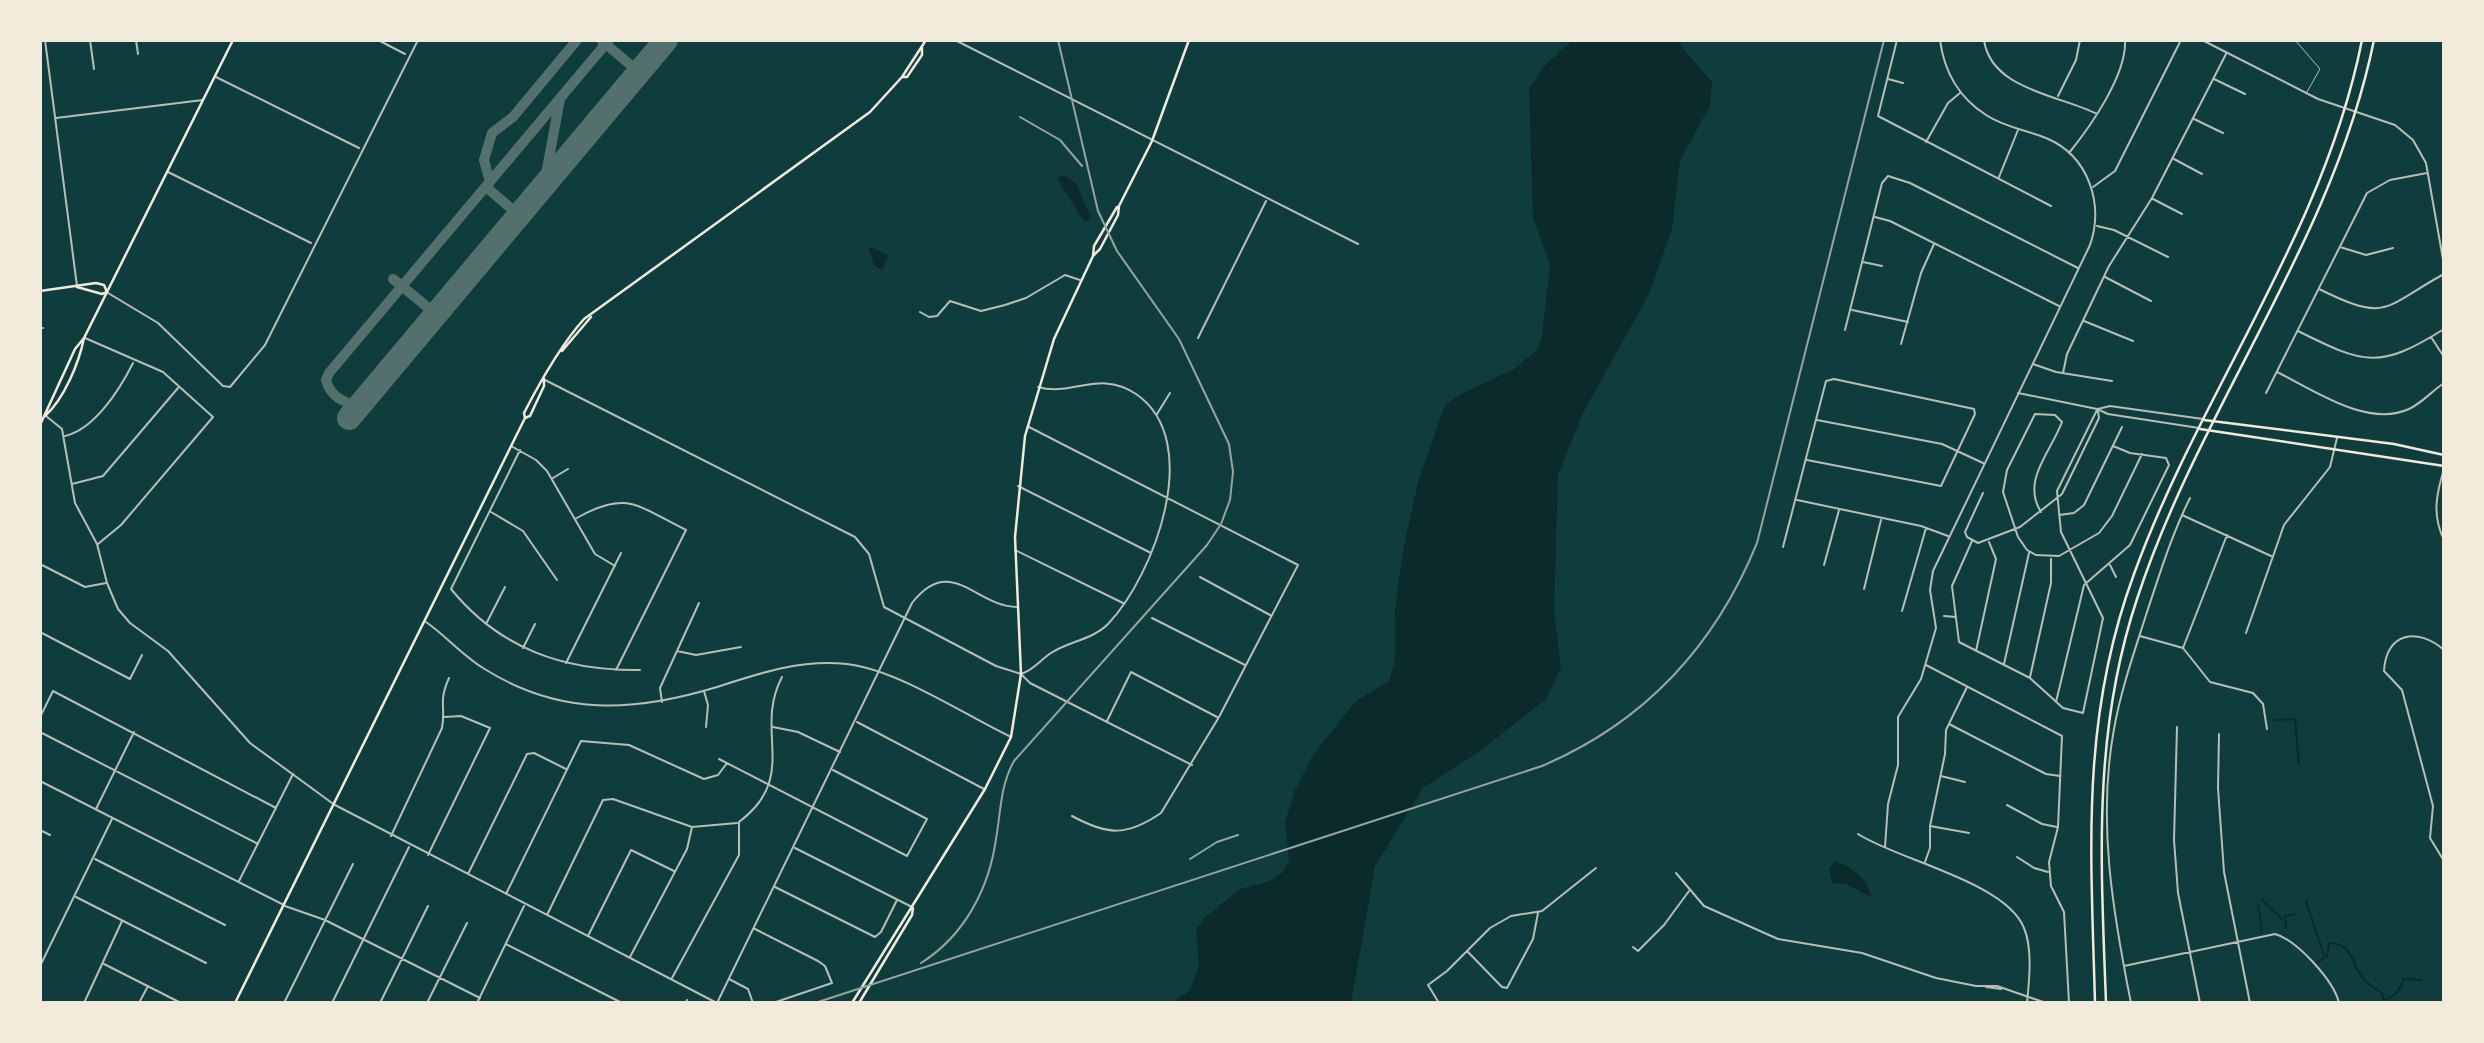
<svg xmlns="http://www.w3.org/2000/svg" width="2484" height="1043" viewBox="0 0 2484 1043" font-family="'Exo 2',sans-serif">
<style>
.water{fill:#0a2a2b}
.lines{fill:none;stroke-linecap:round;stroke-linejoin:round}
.stream{stroke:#0a2a2b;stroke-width:2}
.taxiway{stroke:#53706d;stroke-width:10}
.runway{stroke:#53706d;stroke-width:24}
.service{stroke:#b8beb3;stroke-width:1}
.minor{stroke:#b8beb3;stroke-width:2}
.tertiary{stroke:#b8beb3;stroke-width:2}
.secondary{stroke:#f1e9da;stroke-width:2.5}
.primary{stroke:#f1e9da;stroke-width:2.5}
.rail{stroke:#97a49c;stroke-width:2}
</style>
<rect width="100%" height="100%" fill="#0f3d3e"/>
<!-- water -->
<path class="water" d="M1573 40H1680L1681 46 1712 82 1710 105 1680 161 1672 229 1649 294 1583 413 1558 475 1554 612 1561 667 1546 699 1480 751 1423 788 1375 866 1351 1003H1170L1190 991 1199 965 1196 931 1204 918 1240 889 1270 881 1283 872 1289 860 1285 822 1295 790 1313 755 1355 702 1389 681 1395 661V610L1403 551 1418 482 1445 405 1459 395 1514 369 1535 352 1542 337 1550 265 1533 217 1529 88 1547 63Z
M1063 175 1076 183 1090 216 1088 221 1082 219 1057 178Z
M871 247 889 256 882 270 874 265 869 249Z
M1835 861C1850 866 1870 880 1871 897L1846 884 1832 883 1829 869Z"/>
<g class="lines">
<!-- stream -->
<path class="stream" d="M2274 720 2295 719 2299 764
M2262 900 2282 919
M2306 901 2324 955
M2258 905 2262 930
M2286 928 2285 916 2295 914
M2318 962 2327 956 2329 943C2354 944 2350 962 2363 978 2368 985 2375 988 2382 993L2384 1003
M2385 1000 2397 993 2404 979 2422 980"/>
<!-- taxiway -->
<path class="taxiway" d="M602 41 639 72
M490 182 484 160 492 133 513 117 577 40
M544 185 560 99
M486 187 519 215
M393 279 436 314
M360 404C345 405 330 396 326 380L329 373 609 40"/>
<!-- runway -->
<path class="runway" d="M349 418 666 40"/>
<!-- service -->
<path class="service" d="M2295 40 2320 69 2307 92"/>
<!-- minor -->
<path class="minor" d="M90 40 94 69
M136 40 138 54
M378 40 405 54
M955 40 1358 244
M1897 40 1878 116 2051 206
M1984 40C1991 90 2060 95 2097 114
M2202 40 2318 99 2395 125 2413 140 2426 163 2444 265
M216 77 359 148
M1888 79 1903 83
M2214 79 2245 94
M2058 96 2076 60 2080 40
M56 118 203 100
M2194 119 2223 133
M1926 142 1948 103 1960 93
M2069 153C2090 127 2127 75 2125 40
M2174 159 2202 174
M168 172 311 243
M1999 177 2018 130
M2093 187 2115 171 2181 40
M2153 199 2182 214
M1875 217 1890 221 2059 306
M2097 226 2114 230 2168 257
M2340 247 2366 255 2393 248
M1863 262 1882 266
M2105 277 2151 301
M2319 289C2388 323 2382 308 2444 274
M108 293 158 323 223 386 230 387 265 345 418 40
M1852 310 1908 322
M920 312 929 317 937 316 950 301 981 311 1005 305 1026 298 1065 275 1080 280
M2084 321 2133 341
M40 328H43
M1845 330 1882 183 1888 176 1910 183 2078 268
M2298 331C2364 364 2379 370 2444 329
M2431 337 2444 357
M85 338 163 372 213 417 121 525 98 544
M1198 338 1266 201
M1901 344 1921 273 1934 244
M2033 364 2056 372 2112 381
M2277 372C2314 390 2367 428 2409 409 2422 403 2432 391 2444 383
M2063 373 2067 354 2109 266 2152 198 2226 54
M1038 387C1072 397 1099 369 1136 394 1205 441 1154 576 1108 624 1092 640 1069 641 1051 653 1040 660 1034 670 1021 674L1030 683 1192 765
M2266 393 2367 193 2390 180 2427 173
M1157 414 1170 393
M1817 420 1942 444 1983 463
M1029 427 1298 565 1219 717 1161 813C1126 837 1107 835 1072 816
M65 436C95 429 120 389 133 363
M511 446 536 460 547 471 595 554 615 566
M520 450 451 589C500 649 564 671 640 670
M2444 469C2436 495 2432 515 2444 540
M553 478 568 469
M72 484 103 476 178 388
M1018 486 1151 553
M1983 493 1965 532 1967 537 1978 543 2020 527 2062 494 2099 418 2098 411
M1797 500 1921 526 1948 536
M491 512 523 531 557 580
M2041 512C2021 480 2051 452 2062 422L2055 415 2035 414 2007 470 2003 492 2018 537 2027 550 2036 555 2059 556 2099 533 2112 516 2142 454
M2059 515 2074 513 2084 505 2122 427
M2182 515 2271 556
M575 519C627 489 637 506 686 530L616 670
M1972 541 1952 586 1959 642 2030 678 2063 708 2083 713 2103 618 2061 532 2057 491 2097 410
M1783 547 1826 381 1834 379 1974 409 1975 414 1941 486 1807 460
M1015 550 1123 603
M40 564 85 587 106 583
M1824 565 1839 510
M2110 565 2116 577
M1200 577 1270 615
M1864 589 1881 520
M1902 611 1926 528
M1944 616 1956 617
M1152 618 1245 665
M486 624 505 587
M40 632 130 679 142 655
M2246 633 2284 525 2330 467 2337 438
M2140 636 2183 648 2210 682 2253 693 2263 704 2267 729
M523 648 535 624
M2183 648 2227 535
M2444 650C2418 627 2386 632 2384 671L2402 690 2433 806 2430 838 2444 861
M677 651 696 655 741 647
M1976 651 1996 559 1989 542
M566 663 621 553
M2004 664 2029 553
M1926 665 2062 736 2058 827 2049 862 2051 886 2064 912 2069 1003
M2030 677 2051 583V559
M704 691 708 705 706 727
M662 702 660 688 699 603
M2056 702 2084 585 2130 545 2169 465 2166 458 2130 453 2113 446
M40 717 53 691 276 808
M1107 721 1131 672 1217 717
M857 722 984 789
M1949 724 2046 774 2060 776
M773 727 798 732 840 752
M2177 727 2174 840 2178 893 2200 1003
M40 732 258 844
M2219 734 2218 788 2224 872 2250 1003
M719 759 907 856 927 819 833 770
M1941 776 1965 782
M335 805 715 1002
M2007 805 2042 824 2057 827
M96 809 134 732
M1930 826 1969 833
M40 830 50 835
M1858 834C1898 860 2006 882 2024 928 2033 949 2029 982 2027 1003
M391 836 442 728C446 707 438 702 449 678
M1885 847 1888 804 1898 765V717L1921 679 1936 628 1930 590 1933 571 2090 245C2104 204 2089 156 2046 138 2026 130 2004 127 1986 115 1959 98 1944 71 1940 40
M795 848 912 907
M428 855 490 728 461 716 444 717
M2017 857 2034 868 2048 872
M95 859 225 925
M1925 862 1930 848V826L1945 754 1946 730 1967 687
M1676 873 1704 906 1778 939 1862 953 1936 978 1976 986H1997L2046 1003
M468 874 527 754 534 753 566 769
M239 881 293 774
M775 887 875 937 881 932 897 900
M506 894 581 741 629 745 704 779 718 775 727 763
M76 897 206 963
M285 906 325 920 480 998
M547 915 603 800 613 799 692 827 737 823
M755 929 818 961 825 966 832 983 773 1003
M588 936 631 850 674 871
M506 944 622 1003
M1633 947 1638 951 1664 925 1689 891
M1467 951 1502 987 1507 988 1533 939 1538 913
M630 957 687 849 692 827
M104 964 181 1003
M40 966 112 819
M2124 966 2275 934C2297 940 2334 981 2339 1003
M672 978 739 855V822C800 776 753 732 782 677
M729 979 748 989 753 1003
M1986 987 2001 989
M84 1003 122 921
M139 1003 148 986
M284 1003 353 864
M332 1003 409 847
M380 1003 428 906
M427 1003 467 923
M477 1003 524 906
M686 1003 687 1000
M717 1003 912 603C951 553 976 607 1017 607
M1439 1003 1428 985 1447 971 1490 928 1511 916 1542 911 1596 868
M2131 1003C2113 913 2097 821 2114 729 2121 689 2135 650 2147 612 2160 573 2172 534 2190 498"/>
<!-- tertiary -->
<path class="tertiary" d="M45 40 77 286
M545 380 855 537 869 554 884 607 996 666 1021 674
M2018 393 2097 409 2108 414 2199 428
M2098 409 2110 406 2203 419
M46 416 62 429 75 503 97 544 107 583 118 609 130 623 168 651 250 743 332 803
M426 622C446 636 462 655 483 668 560 717 635 712 717 687 760 673 801 659 847 664 898 670 963 714 1011 737
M40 781 282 904"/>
<!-- secondary -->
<path class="secondary" d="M902 77 926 40
M77 287 102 294 107 292
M40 291 96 283 104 285 107 292
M562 351 591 317
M525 418 530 416 544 386V379
M2204 420 2394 444 2444 455
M2200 429 2444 466
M235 1003 525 418 524 413C541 380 560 346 584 319L870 112 902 77H907L922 55V47"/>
<!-- primary -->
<path class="primary" d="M1093 256 1094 246 1117 207
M45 416C64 399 79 363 84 338
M40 425 75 349 84 338 233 40
M852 1003 985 789 1011 737 1021 674 1015 537 1025 436 1054 339 1093 256 1100 249 1118 215 1119 206 1152 141 1189 40
M859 1003 912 915 913 908
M2095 1003C2091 851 2080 720 2134 574 2200 392 2324 233 2362 40
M2106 1003C2101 863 2092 734 2137 599 2200 406 2333 242 2374 40"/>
<!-- rail -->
<path class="rail" d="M1020 117 1060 140 1082 166
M1190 859 1217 842 1238 835
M921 963C964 936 989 889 996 839 1001 811 1000 786 1014 761L1207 545 1221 524 1230 500 1233 472 1229 444 1179 339 1117 251 1098 211 1058 40
M815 1003 1542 766C1645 722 1715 646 1757 543L1884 40"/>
</g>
<!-- border -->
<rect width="2484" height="1043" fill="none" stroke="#f1e9da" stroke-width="84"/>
</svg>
